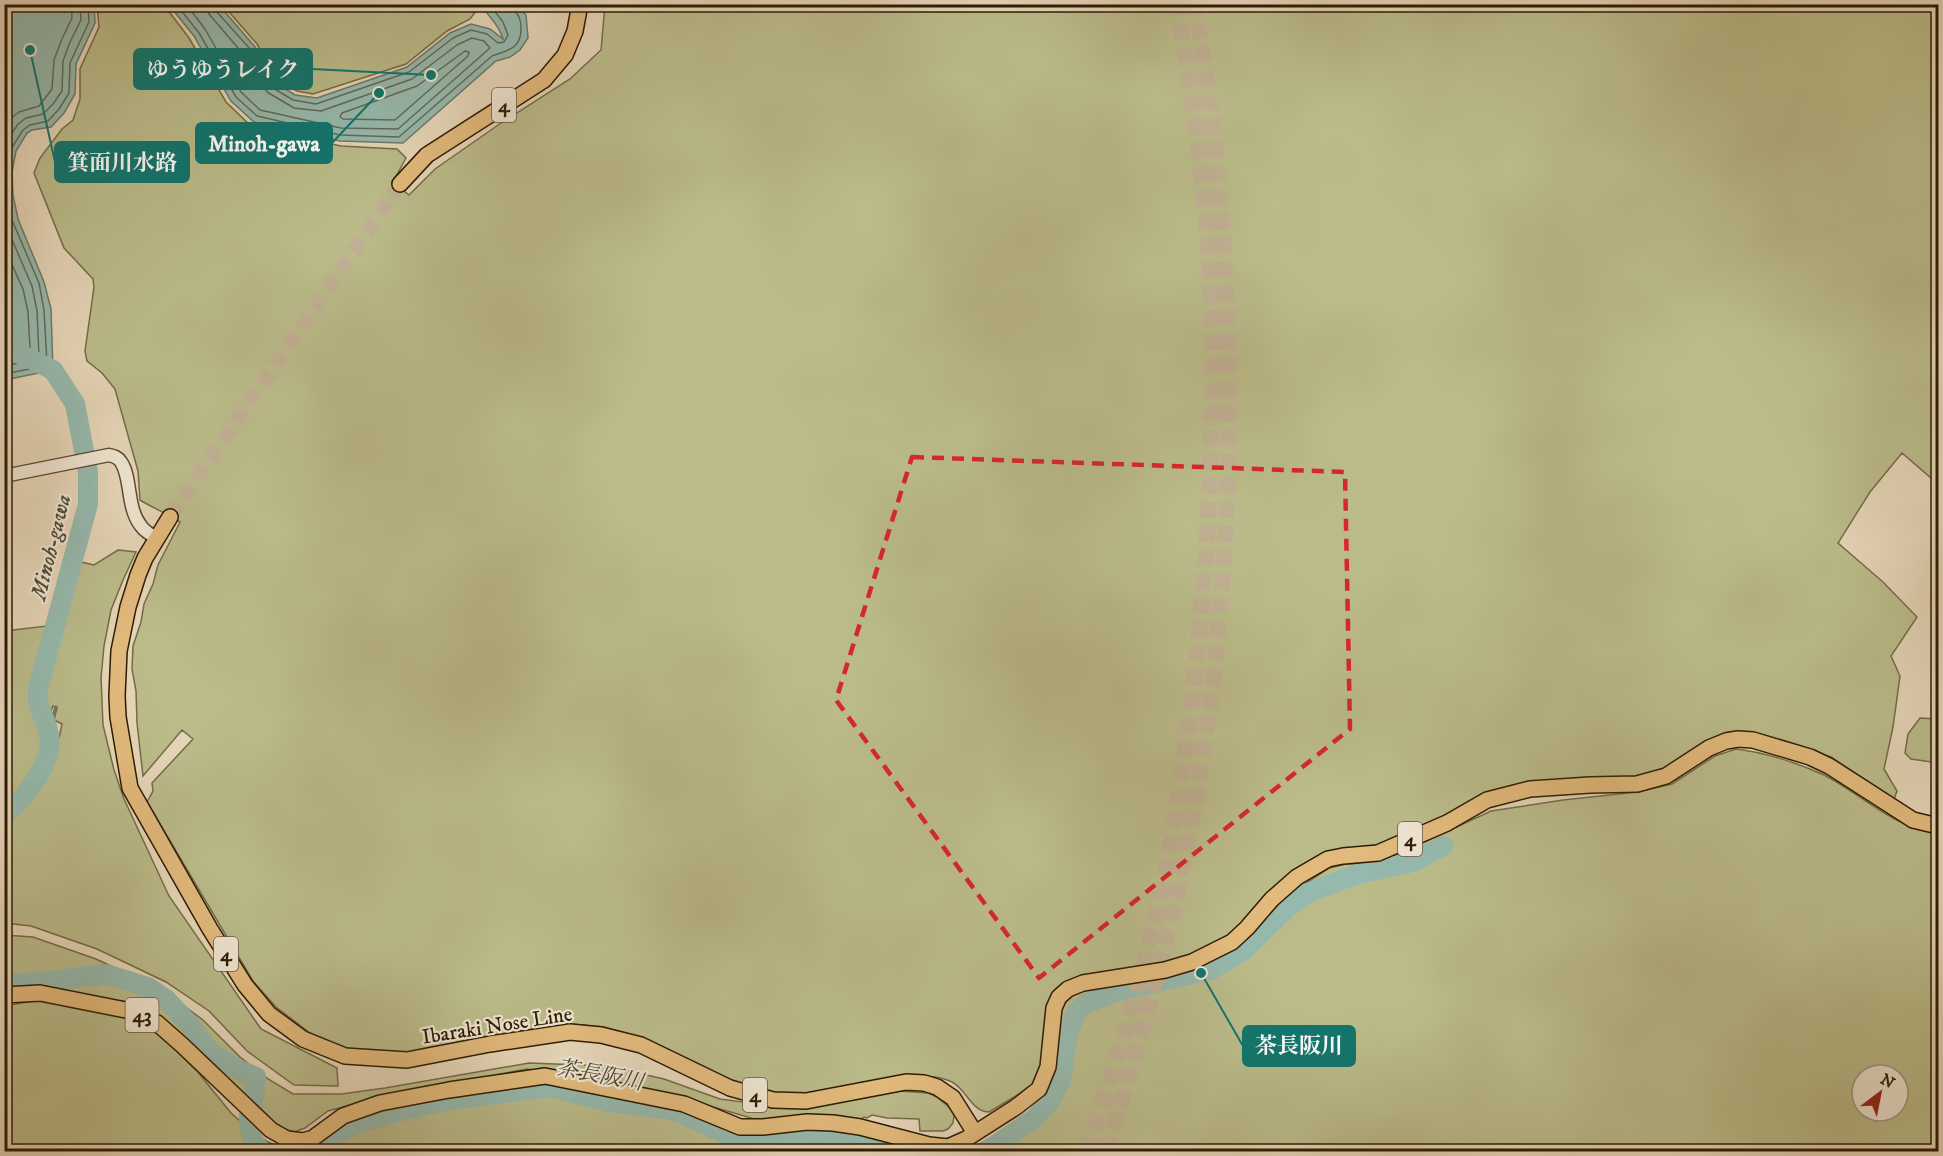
<svg xmlns="http://www.w3.org/2000/svg" width="1943" height="1156" viewBox="0 0 1943 1156" font-family="'IM FELL DW Pica','Noto Serif JP',serif">
<style>
.green{fill:#bbbb8a;stroke:#746c47;stroke-width:1.5;fill-rule:evenodd}
.water{fill:#96b9ad;stroke:#6c7a69;stroke-width:1.5}
.lines{fill:none;stroke-linecap:round;stroke-linejoin:round}
.shore{stroke:#626a58;stroke-width:1.5}
.stream{stroke:#6c7a69;stroke-width:3}
.river{stroke:#96b9ad;stroke-width:20}
.major-tunnel{stroke:#c0b093;stroke-width:15;stroke-dasharray:15 8;stroke-linecap:butt}
.highway-tunnel{stroke:#c0b093;stroke-width:16;stroke-dasharray:16 8;stroke-linecap:butt}
.minor-casing{stroke:#5c4a31;stroke-width:15}
.major-casing{stroke:#2e1c04;stroke-width:18}
.minor{stroke:#eee4d0;stroke-width:12}
.major{stroke:#e2ba7c;stroke-width:15}
.marked{fill:none;stroke:#d62828;stroke-width:4.5;stroke-dasharray:12 8;stroke-linejoin:round}
.labels{text-anchor:middle;stroke-width:4.5;stroke-linejoin:round;paint-order:stroke}
.shield{fill:#eee4d0;stroke:#685841;stroke-width:1.5}
.shield-label{font-size:20px;font-weight:bold;fill:#2e1c04}
.street-label{font-size:21px;fill:#2e1c04;stroke:#eee4d0}
.water-label{font-size:22px;font-style:italic;fill:#4d4b37;stroke:#eee4d0}
.leader{fill:none;stroke:#0f766e;stroke-width:2}
.callout-dot{fill:#0f766e;stroke:#eee4d0;stroke-width:2}
.callout{fill:#0f766e;stroke:#0f766e;stroke-width:2}
.callout-label{font-size:22px;text-anchor:middle;font-weight:bold;fill:#fff}
</style>
<rect width="100%" height="100%" fill="#e5d5b7"/>
<filter id="stains"><feTurbulence type="fractalNoise" baseFrequency=".00333" numOctaves="4"/><feColorMatrix values="0 0 0 0 .2 0 0 0 0 .09 0 0 0 0 .02 0 0 0 .5 -.17"/></filter>
<radialGradient id="worn" r=".72"><stop offset=".6" stop-color="#630" stop-opacity="0"/><stop offset="1" stop-color="#630" stop-opacity=".3"/></radialGradient>
<!-- green -->
<path class="green" d="M97 5H164L189 38 226 102 252 127 341 146 397 149 406 158 393 182 409 195 435 169 501 123 570 79 601 50 605 5H1938V484L1902 453 1870 492 1838 543 1883 582 1917 617 1891 656 1900 676 1893 727 1884 769 1897 791 1894 799 1831 757 1752 733 1662 772 1635 779 1590 777 1530 783 1376 849 1342 850 1267 896 1228 938 1191 958 1105 973 1047 1009 1045 1017 1043 1062 1037 1078 1029 1088 989 1112C972 1112 966 1089 952 1082 940 1076 926 1076 913 1076L806 1096H772L735 1083 643 1038 604 1027 569 1024 521 1031 407 1055 346 1048 310 1033 276 1007 253 981 147 802 153 791 152 783 193 739 182 730 143 776 137 723 136 691 132 669 133 646 141 622 144 604 153 584 158 565 180 522C166 513 153 508 140 500L138 471 115 389 102 373 87 361 85 351 94 287 93 279 64 248 34 173 40 158 62 129 73 120 80 99V69L99 27Z
M472 5 476 11 470 19 447 31 406 64 313 94 297 91 280 82 257 44 223 5Z
M118 550 136 552 123 580 111 610 104 646 101 678 103 725 114 770 124 799 169 896 261 1029 337 1068 338 1086 294 1085 247 1051 209 1011 166 982 97 949 31 926 5 923V823C38 795 54 767 62 724L54 720 57 708 53 706 49 716 44 701V688L67 601 70 600 81 562 94 565Z
M46 626C41 647 31 671 31 694 30 709 38 720 41 734 47 757 22 794 5 807V631Z
M1920 718 1938 719V763L1911 759 1905 753 1908 734Z
M1736 749C1763 752 1798 763 1824 775 1860 793 1897 831 1938 832V1151L966 1152C989 1138 1035 1115 1049 1094 1065 1067 1045 1016 1068 997 1086 983 1137 981 1161 976 1190 970 1218 962 1246 955L1282 906 1300 887 1329 868 1346 864 1379 863 1491 811 1563 800 1637 792 1672 784 1715 756ZM1862 1075H1898V1111H1862Z
M4 935 33 937 96 959 162 990 203 1020 240 1057 268 1079 293 1094H341L385 1088 529 1063 607 1066 664 1079 720 1099 785 1107 822 1105 899 1091 928 1093 937 1097 950 1108 954 1115 953 1123 948 1129 943 1131H920L919 1119 887 1118 872 1115 867 1118 864 1117 859 1121H761L663 1092 527 1069 386 1096 328 1111 305 1128 294 1132 280 1128 166 1021 139 1005 33 986 5 988Z
M38 1000 90 1006 134 1020 154 1029 197 1071 231 1113 250 1130 268 1142 290 1151H309L337 1131 366 1114 407 1104 530 1088 752 1137 803 1128 854 1133 916 1151 5 1152V1006Z"/>
<!-- water -->
<path class="water" d="M5 4 94 5 95 23 76 64 75 94 64 113 51 127 32 130 27 133 16 151 12 172 13 195 18 219 44 282 51 309 53 370 5 380Z
M169 5H219L255 47 277 84 295 95 317 98 407 67 450 33 471 24 490 29 503 39C498 22 489 19 482 5H516L526 15 528 38 520 50 510 57 496 61 403 143 340 141 254 122 231 101 194 36Z"/>
<g class="lines">
<!-- shore -->
<path class="shore" d="M176 4 199 33 236 97 257 116 340 135 399 137 492 56C508 50 522 49 521 27 521 25 520 19 519 17 516 11 513 11 512 4
M186 4 205 29 241 92 260 110 341 128 398 129 490 48 484 41 472 38 457 45 412 79 321 111 294 108 267 92 244 55 209 14 207 4
M215 4 216 11 251 50 273 88 293 100 316 104 409 72 453 38 471 30 487 34 498 43 504 42 508 35 503 22 489 4
M465 51 469 52 468 56 395 120 343 119 340 117 342 113 417 86Z
M4 127 11 118 19 112 39 106 52 89 54 60 62 39 72 18 71 4
M4 145 18 124 26 118 43 114 53 104 62 91 63 61 70 42 81 20 80 4
M4 221 32 286 37 311 39 357 37 359 4 366
M4 247 23 289 28 312 30 349 28 352 4 357
M4 374 45 366 47 363 44 310 39 283 12 220 7 195 6 171 11 149 23 130 30 125 48 121 59 109 69 93 70 63 89 22 88 4"/>
<!-- stream -->
<path class="stream" d="M48 728 56 707"/>
<!-- river -->
<path class="river" d="M4 346 53 370 75 404 88 472V504L38 689C36 705 44 715 48 730 57 758 26 798 4 815
M4 984 44 982 106 974 148 987 166 999 191 1026 211 1052 233 1067 256 1077C255 1086 255 1094 253 1102 252 1107 249 1111 249 1116 248 1128 253 1146 264 1152
M298 1152 324 1141 356 1124 394 1113 443 1101 550 1087 609 1102 673 1110 745 1143 781 1136 823 1134 895 1152
M985 1152 1035 1118 1050 1101 1061 1080 1066 1045 1072 1023 1077 1012 1085 1004 1116 992 1213 969 1243 951 1288 907 1308 893 1354 875 1413 862 1443 846"/>
<!-- major-tunnel -->
<path class="major-tunnel" d="M170 517 400 184"/>
<!-- highway-tunnel -->
<path class="highway-tunnel" d="M1086 1152C1113 1072 1138 992 1157 910 1175 829 1187 745 1196 662 1207 557 1213 453 1212 347 1211 233 1196 117 1177 4
M1105 1152C1141 1042 1172 931 1192 818 1241 550 1240 273 1195 4"/>
<!-- minor casing -->
<g class="minor-casing">
<path id="minor" d="M4 476 109 455C114 456 118 457 121 462 132 478 126 507 141 526 145 532 151 535 157 538"/>
</g>
<!-- major casing -->
<g class="major-casing">
<path id="major" d="M400 184 427 155 544 80 565 55 575 31 580 4
M170 517 145 558 138 575 128 607 119 651 117 696 118 717 130 788 210 929 245 985 269 1014 303 1039 345 1056 407 1060 490 1044 570 1032 601 1035 641 1045 730 1088 773 1100 806 1101 906 1082 924 1083 937 1087 953 1098 975 1133
M4 995 40 993 136 1012 157 1023 182 1045 271 1130 287 1139 303 1141 313 1138 343 1116 380 1103 449 1090 545 1076 684 1104 740 1127H763L807 1122 833 1123 860 1127 929 1145 948 1147 966 1139 1016 1107 1039 1089 1048 1067 1054 1008 1059 997 1068 989 1083 983 1165 970 1192 962 1232 942 1247 928 1272 899 1297 877 1328 859 1343 856 1378 853 1447 823 1487 800 1530 789 1590 785 1637 784 1666 776 1709 748 1726 741 1738 739 1753 740 1810 757 1829 766 1913 820 1938 826"/>
</g>
<!-- minor -->
<use href="#minor" class="minor"/>
<!-- major -->
<use href="#major" class="major"/>
</g>
<!-- marked area -->
<path class="marked" d="M912 457 1345 472 1350 729 1039 978 836 700Z"/>
<g class="labels">
<!-- shield labels -->
<g class="shield">
<rect x="492" y="88" width="24" height="34" rx="4.5"/>
<rect x="1398" y="822" width="24" height="34" rx="4.5"/>
<rect x="214" y="937" width="24" height="34" rx="4.5"/>
<rect x="125.5" y="998" width="33" height="34" rx="4.5"/>
<rect x="743" y="1078" width="24" height="34" rx="4.5"/>
</g>
<g class="shield-label">
<text x="504" y="112">4</text>
<text x="1410" y="846">4</text>
<text x="226" y="961">4</text>
<text x="142" y="1022">43</text>
<text x="755" y="1102">4</text>
</g>
<!-- street labels -->
<g class="street-label">
<text transform="translate(497 1025) rotate(-9)" y="7">Ibaraki Nose Line</text>
</g>
<!-- water labels -->
<g class="water-label">
<text transform="translate(50 547) rotate(-76)" y="8">Minoh-gawa</text>
<text transform="translate(600 1074) rotate(10)" y="8">茶長阪川</text>
</g>
</g>
<!-- callouts -->
<path class="leader" d="M431 75L312 69M379 93L332 143M30 50L55 162M1201 973L1243 1046"/>
<g class="callout-dot">
<circle cx="431" cy="75" r="6"/>
<circle cx="379" cy="93" r="6"/>
<circle cx="30" cy="50" r="6"/>
<circle cx="1201" cy="973" r="6"/>
</g>
<g class="callout">
<rect x="134" y="49" width="178" height="40" rx="6"/>
<rect x="196" y="123" width="136" height="40" rx="6"/>
<rect x="55" y="142" width="134" height="40" rx="6"/>
<rect x="1243" y="1026" width="112" height="40" rx="6"/>
</g>
<g class="callout-label">
<text x="223" y="77">ゆうゆうレイク</text>
<text x="264" y="151">Minoh-gawa</text>
<text x="122" y="170">箕面川水路</text>
<text x="1299" y="1053">茶長阪川</text>
</g>
<!-- margin -->
<rect width="1943" height="1156" fill="none" stroke="#e5d5b7" stroke-width="24"/>
<rect x="6" y="6" width="1931" height="1144" fill="none" stroke="#2e1c04" stroke-width="3"/>
<rect x="12" y="12" width="1919" height="1132" fill="none" stroke="#2e1c04" stroke-width="1.5"/>
<!-- north arrow -->
<g transform="translate(1880 1093) rotate(32)"><circle r="28" fill="#eee4d0" stroke="#a1947e" stroke-width="1.5"/>
<path d="M0-4.5L10 22L0 15L-10 22Z" fill="#8f2418"/>
<text y="-9" font-size="16" font-weight="bold" text-anchor="middle" fill="#2e1c04">N</text>
</g>
<rect width="100%" height="100%" filter="url(#stains)"/>
<rect width="100%" height="100%" fill="url(#worn)"/>
</svg>
